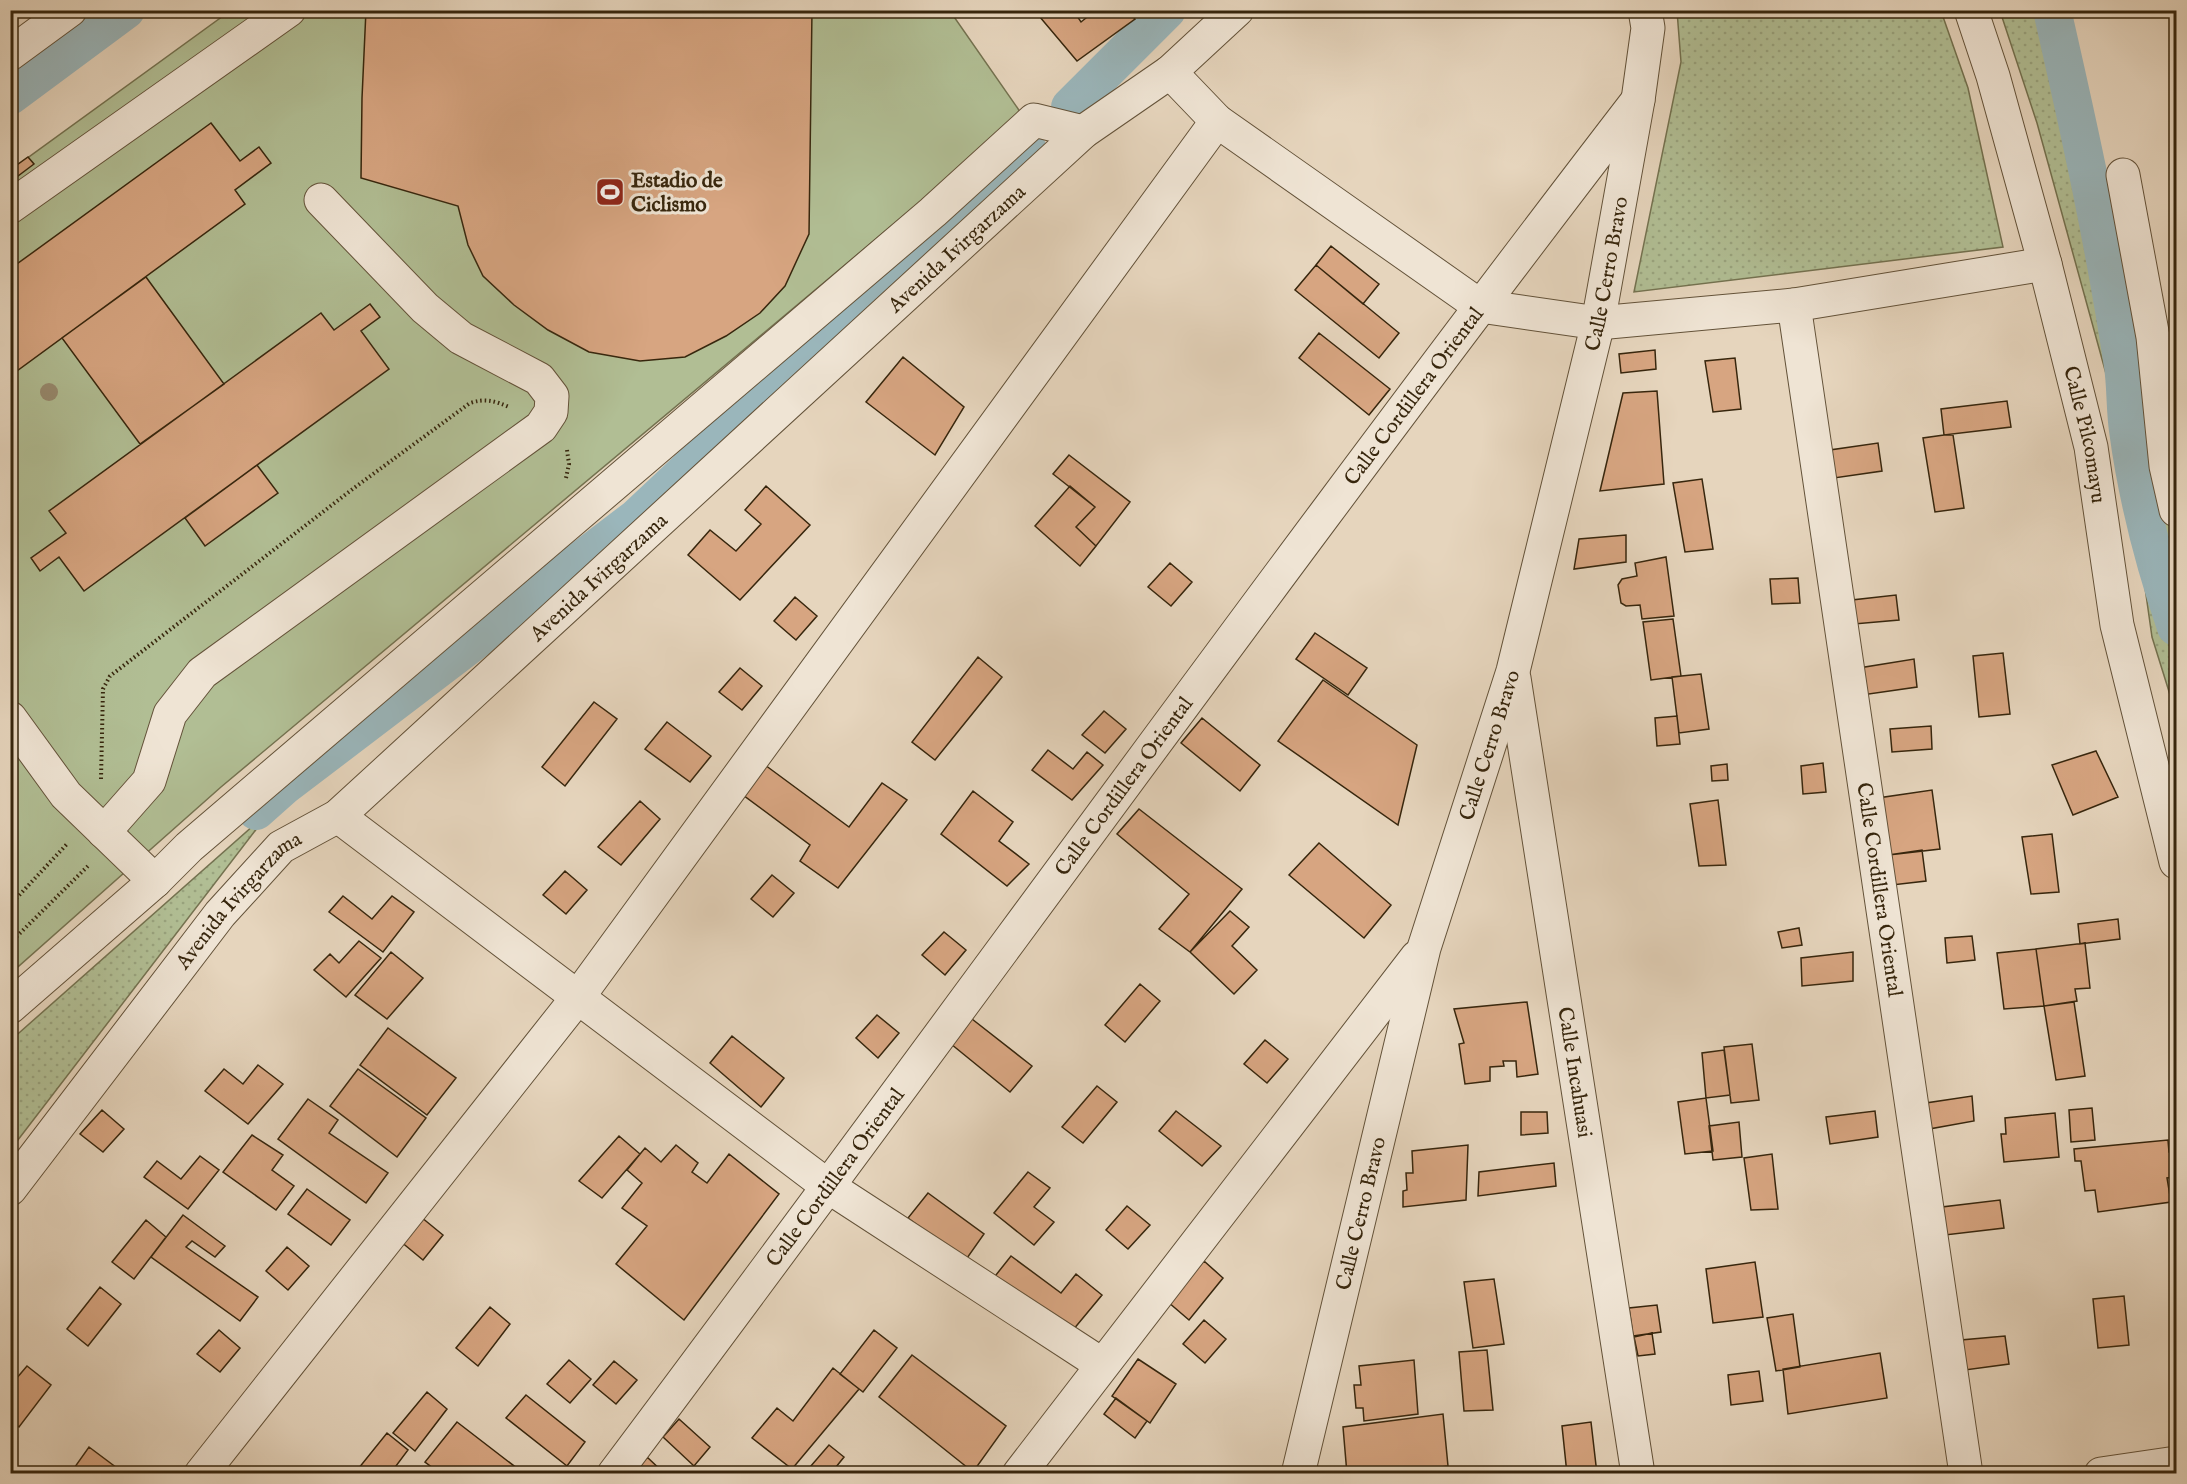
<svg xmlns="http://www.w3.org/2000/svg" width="2187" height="1484" viewBox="0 0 2187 1484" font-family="'IM FELL English',serif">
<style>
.grass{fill:url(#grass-dots);stroke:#747250;stroke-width:1.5}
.pitch{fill:#b1be94;stroke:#747250;stroke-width:1.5}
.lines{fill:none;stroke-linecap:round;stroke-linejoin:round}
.canal{stroke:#9ab6bb;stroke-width:38}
.building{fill:#d7a581;stroke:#37260d;stroke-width:1.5}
.minor-casing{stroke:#635239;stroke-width:35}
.path{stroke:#37260d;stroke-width:4;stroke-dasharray:1.5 3;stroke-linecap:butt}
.minor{stroke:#efe4d4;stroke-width:33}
.tree{fill:#978a6f}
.labels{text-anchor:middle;stroke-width:6;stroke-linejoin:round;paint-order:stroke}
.poi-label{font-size:21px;font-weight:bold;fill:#37260d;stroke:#efe4d4;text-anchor:start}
.street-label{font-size:21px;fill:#37260d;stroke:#efe4d4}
</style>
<defs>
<pattern id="grass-dots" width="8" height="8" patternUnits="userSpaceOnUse" patternTransform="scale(1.5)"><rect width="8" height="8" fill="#b1be94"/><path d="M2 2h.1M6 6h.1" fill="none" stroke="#99a37e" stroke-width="1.8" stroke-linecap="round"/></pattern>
</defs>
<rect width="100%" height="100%" fill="#e6d5bd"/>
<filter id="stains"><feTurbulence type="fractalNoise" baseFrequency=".00333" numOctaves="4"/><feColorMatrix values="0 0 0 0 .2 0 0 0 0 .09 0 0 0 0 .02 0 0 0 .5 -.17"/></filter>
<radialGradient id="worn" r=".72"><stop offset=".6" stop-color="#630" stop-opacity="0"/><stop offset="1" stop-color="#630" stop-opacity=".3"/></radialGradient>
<!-- grass -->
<path class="grass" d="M1677 11H1941L1968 88 2003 247 1634 292 1681 62Z
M2000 11H2059L2140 317 2176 507V714L2152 637 2124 439 2037 123Z
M271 810 11 1149V1040Z"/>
<!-- pitch -->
<path class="pitch" d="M230 11H950L1023 116 221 787 11 973V170Z"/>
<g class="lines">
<!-- canal -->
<path class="canal" d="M2052 10C2079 128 2105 246 2123 366 2126 387 2125 409 2128 430 2137 497 2154 563 2176 627
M10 96 126 10
M1070 107 1167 10
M256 811 283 787 636 518 1028 150"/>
</g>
<!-- building -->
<path class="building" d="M366 10H812L809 234 785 286 760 313 726 336 685 357 640 361 589 352 548 330 514 305 483 276 468 245 458 206 361 178 362 98Z
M1034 10H1073L1081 22 1096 10H1128L1135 19 1077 61Z
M211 123 240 161 259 147 271 163 235 190 245 204 10 376V269Z
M28 157 34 164 10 182V170Z
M1331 246 1379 284 1363 304 1316 265Z
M1316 265 1399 333 1379 358 1295 290Z
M146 277 224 384 140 444 62 338Z
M370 304 380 317 361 331 389 369 84 591 59 557 40 571 31 558 66 533 49 511 321 313 334 330Z
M1319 333 1390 389 1369 415 1299 358Z
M1655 350 1656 369 1621 373 1619 354Z
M903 357 964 407 935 455 866 402Z
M1735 358 1741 409 1713 412 1705 361Z
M1657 391 1664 484 1600 491 1623 393Z
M2007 401 2011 427 1944 435 1941 409Z
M1944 435H1953L1964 508 1935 512 1923 438Z
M1878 443 1882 471 1834 478 1830 450Z
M1069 455 1130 502 1096 546 1076 527 1095 507 1053 474Z
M257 465 278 493 205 546 185 518Z
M1702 479 1713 549 1685 552 1673 483Z
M766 486 810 525 740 600 688 555 710 530 736 551 761 524 745 510Z
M1070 486 1095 507 1076 527 1096 546 1080 566 1035 526Z
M1626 535V562L1574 569 1579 539Z
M1666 557 1674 616 1642 619 1640 605 1626 606 1621 603 1618 585 1622 579 1637 576 1635 563Z
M1170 563 1192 582 1171 606 1148 587Z
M1798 578 1800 603 1772 604 1770 579Z
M1896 595 1899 620 1854 624 1852 600Z
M795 597 817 616 796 640 774 621Z
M1673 619 1681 676 1651 680 1643 622Z
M1315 633 1367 668 1348 695 1296 659Z
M2003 653 2010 714 1979 717 1973 656Z
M978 657 1002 677 935 760 912 742Z
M1914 659 1917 687 1862 695 1859 668Z
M740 668 762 686 742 710 719 692Z
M1701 674 1709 729 1679 733 1672 677Z
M1323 680 1417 745 1398 825 1278 741Z
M594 702 617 719 565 786 542 767Z
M1104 711 1126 729 1105 753 1082 735Z
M1677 716 1680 744 1657 746 1655 718Z
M1202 718 1260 765 1240 791 1181 743Z
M667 722 711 756 690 782 645 749Z
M1931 726 1932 749 1892 752 1890 729Z
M1048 750 1073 769 1087 752 1103 765 1072 800 1032 770Z
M2096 751 2118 797 2073 815 2052 765Z
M1823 763 1826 792 1803 794 1801 766Z
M1727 764 1728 780 1712 781 1711 766Z
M765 765 849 827 882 783 907 800 838 888 800 861 810 845 743 795Z
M1932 790 1940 849 1889 855 1878 798Z
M973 791 1013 822 999 841 1029 864 1007 886 941 834Z
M1718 800 1726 865 1699 866 1690 804Z
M640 801 660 819 621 865 598 847Z
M1139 809 1242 889 1190 952 1159 929 1189 894 1117 834Z
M2052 834 2059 892 2031 894 2022 837Z
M1319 843 1391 905 1364 938 1289 875Z
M1922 850 1926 881 1892 885 1889 855Z
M565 871 587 890 566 914 543 895Z
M772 875 794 893 773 917 751 899Z
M343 896 372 919 392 896 414 912 383 952 329 912Z
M1230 911 1249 927 1232 946 1257 970 1234 994 1190 952Z
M2118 919 2120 939 2080 944 2078 924Z
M1799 928 1802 945 1782 948 1778 932Z
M944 932 966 950 945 975 922 955Z
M1972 936 1975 960 1947 963 1945 938Z
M359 941 381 958 346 997 314 970 330 954 339 963Z
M2085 943 2090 988 2075 989 2077 1001 2044 1006 2036 949Z
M2036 949 2044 1006 2004 1009 1997 953Z
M391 952 423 978 387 1019 355 995Z
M1853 952V981L1802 986 1801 958Z
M1140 984 1160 1001 1125 1042 1105 1025Z
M1527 1002 1538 1074 1517 1077 1516 1061H1503L1504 1066 1490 1067V1081L1465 1084 1459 1044 1464 1043 1454 1009Z
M2074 1002 2085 1076 2056 1080 2044 1006Z
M877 1015 899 1033 878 1058 856 1038Z
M972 1019 1032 1066 1010 1092 951 1044Z
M388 1028 456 1078 427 1115 360 1065Z
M732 1036 784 1078 761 1107 710 1063Z
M1265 1040 1288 1059 1267 1083 1244 1064Z
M1752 1044 1759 1100 1731 1103 1724 1047Z
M1724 1050 1730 1095 1706 1098 1702 1053Z
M258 1065 283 1084 248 1124 205 1091 224 1069 243 1084Z
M358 1069 426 1118 397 1157 330 1106Z
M1097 1086 1117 1102 1083 1143 1062 1127Z
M1972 1096 1974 1121 1929 1129 1926 1103Z
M1706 1098 1713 1151 1685 1154 1678 1102Z
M308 1099 338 1120 329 1133 388 1173 366 1203 278 1139Z
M2092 1108 2095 1140 2071 1142 2069 1110Z
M102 1110 124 1129 103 1152 80 1134Z
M1176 1111 1221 1146 1202 1166 1159 1131Z
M1875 1111 1878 1137 1830 1144 1826 1117Z
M1521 1112H1547L1548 1133 1521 1135Z
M2055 1113 2059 1157 2004 1162 2001 1134H2006L2005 1118Z
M1739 1122 1742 1157 1713 1160 1709 1126Z
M252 1135 283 1155 272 1170 294 1186 276 1210 223 1172Z
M619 1136 640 1154 602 1198 579 1181Z
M2168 1140 2169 1152H2173L2175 1177 2167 1178 2171 1202 2098 1212 2095 1190 2085 1191 2081 1161H2075L2074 1149Z
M676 1145 698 1163 692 1172 707 1183 729 1154 779 1194 684 1320 616 1264 647 1226 622 1208 642 1183 627 1170 645 1148 661 1162Z
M1468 1145 1466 1200 1403 1207V1191L1407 1190 1406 1173H1413L1412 1151Z
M1772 1154 1778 1209 1751 1210 1744 1158Z
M200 1156 219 1170 188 1209 144 1177 157 1161 181 1179Z
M1554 1163 1556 1186 1478 1196 1479 1172Z
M1028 1172 1050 1188 1034 1207 1054 1222 1034 1245 994 1213Z
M307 1189 350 1220 331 1245 288 1214Z
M928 1193 984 1234 965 1261 908 1218Z
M2000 1200 2004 1228 1945 1235 1942 1207Z
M1127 1206 1150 1225 1128 1249 1106 1230Z
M183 1215 225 1246 215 1257 192 1241 186 1247 258 1297 240 1321 151 1257Z
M421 1217 443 1235 423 1260 400 1241Z
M146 1220 166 1237 134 1279 112 1262Z
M287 1247 309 1266 288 1290 266 1271Z
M1011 1256 1061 1293 1076 1274 1102 1295 1068 1336 992 1280Z
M1204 1261 1223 1278 1189 1320 1168 1302Z
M1755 1262 1763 1317 1713 1323 1706 1269Z
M1494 1279 1504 1344 1473 1348 1464 1282Z
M100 1287 121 1304 88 1346 67 1329Z
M2124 1296 2129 1345 2098 1348 2093 1299Z
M1657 1305 1661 1332 1633 1336 1629 1308Z
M490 1307 510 1324 478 1366 456 1348Z
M1793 1314 1800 1367 1776 1371 1767 1318Z
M1204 1320 1226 1339 1205 1363 1183 1344Z
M219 1330 240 1348 220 1372 197 1354Z
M874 1330 897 1348 863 1392 840 1374Z
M1652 1333 1655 1354 1638 1356 1634 1337Z
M2005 1336 2009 1364 1965 1370 1961 1340Z
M1487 1350 1493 1410 1464 1411 1459 1352Z
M1880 1353 1887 1398 1788 1414 1783 1369Z
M912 1355 1006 1426 973 1472 879 1397Z
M1138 1359 1176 1384 1150 1423 1112 1396Z
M569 1360 591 1379 570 1403 547 1384Z
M1414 1360 1418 1414 1364 1421 1363 1408H1356L1354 1385H1361L1359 1366Z
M614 1361 637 1380 616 1404 593 1385Z
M27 1366 51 1385 19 1427 10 1420V1386Z
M833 1368 859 1389 792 1469 752 1438 777 1408 793 1421Z
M1759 1371 1763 1401 1731 1405 1728 1375Z
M427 1392 447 1409 415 1451 393 1433Z
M526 1395 585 1442 567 1466 506 1418Z
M1116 1398 1147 1421 1135 1438 1104 1414Z
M1443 1414 1448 1466 1391 1474H1347L1343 1427Z
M679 1419 710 1447 694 1466 663 1437Z
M457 1422 518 1469 514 1474H441L425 1462Z
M1591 1422 1597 1474H1567L1562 1426Z
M387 1433 408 1450 390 1474H354Z
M829 1445 844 1457 836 1467 840 1471 838 1474H804Z
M89 1447 125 1474H76L72 1471Z
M647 1457 665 1474H633Z"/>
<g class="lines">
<!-- minor casing -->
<g class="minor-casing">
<g id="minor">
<path id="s1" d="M1971 10 1993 76 2045 264 2091 447 2117 625 2176 862"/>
<path d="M10 54 70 10"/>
<path d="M1170 72 1217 121 1480 306 1598 323 1794 305 2045 264"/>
<path d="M2123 175 2153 337 2166 466 2176 510"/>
<path d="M10 207 289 10"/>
<path id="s2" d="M1794 305 1966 1474"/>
<path id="s3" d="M1514 678 1638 1474"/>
<path d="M10 718 66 795 155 881"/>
<path d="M338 816 829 1187 1101 1364"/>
<path d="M104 832 149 781 170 714 202 673 541 427 551 412 552 396 539 379 461 338 425 308 321 200"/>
<path d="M10 1007 155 881 189 847 933 212 1034 120 1083 132"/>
<path id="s4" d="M10 1189 220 914 281 847 338 816 1083 132 1170 72 1237 10"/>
<path d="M201 1474 578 997 1217 121"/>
<path id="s5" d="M614 1474C957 1017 1290 552 1638 100"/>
<path d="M1019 1474 1417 957"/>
<path id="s6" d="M1298 1474 1424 948 1513 671 1598 323 1638 100 1648 28 1645 10"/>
<path d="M2101 1474 2176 1463"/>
</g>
</g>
<!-- path -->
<path class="path" d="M566 478 569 464 567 450
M101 779 103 689 110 676 354 488 470 403C485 398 495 401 509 407
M10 905 67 844
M10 943 90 864"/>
<!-- minor -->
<use href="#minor" class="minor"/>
</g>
<!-- trees -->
<circle class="tree" cx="49" cy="392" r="9"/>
<!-- icons -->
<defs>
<g id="stadium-square" transform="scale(1.5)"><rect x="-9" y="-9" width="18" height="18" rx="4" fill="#8f2418" stroke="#efe4d4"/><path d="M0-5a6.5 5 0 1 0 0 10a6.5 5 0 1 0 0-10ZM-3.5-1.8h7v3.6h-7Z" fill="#fff"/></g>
</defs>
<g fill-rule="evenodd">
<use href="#stadium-square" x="610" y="192"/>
</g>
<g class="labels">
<!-- poi labels -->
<g class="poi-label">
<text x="631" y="187">Estadio de<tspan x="631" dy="24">Ciclismo</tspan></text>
</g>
<!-- street labels -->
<g class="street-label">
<text dy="7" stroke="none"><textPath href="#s4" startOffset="1341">Avenida Ivirgarzama</textPath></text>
<text dy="7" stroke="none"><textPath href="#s6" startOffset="1240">Calle Cerro Bravo</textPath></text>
<text dy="7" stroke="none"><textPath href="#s5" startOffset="1342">Calle Cordillera Oriental</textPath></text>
<text dy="7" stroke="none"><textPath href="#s1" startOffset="440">Calle Pilcomayu</textPath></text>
<text dy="7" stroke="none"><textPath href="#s4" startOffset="855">Avenida Ivirgarzama</textPath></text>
<text dy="7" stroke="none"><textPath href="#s6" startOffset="754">Calle Cerro Bravo</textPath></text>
<text dy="7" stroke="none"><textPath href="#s5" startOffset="856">Calle Cordillera Oriental</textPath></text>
<text dy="7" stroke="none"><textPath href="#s2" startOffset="591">Calle Cordillera Oriental</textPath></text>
<text dy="7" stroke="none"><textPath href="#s4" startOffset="369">Avenida Ivirgarzama</textPath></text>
<text dy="7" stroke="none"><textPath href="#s3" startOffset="399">Calle Incahuasi</textPath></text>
<text dy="7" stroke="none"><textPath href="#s5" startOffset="370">Calle Cordillera Oriental</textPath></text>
<text dy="7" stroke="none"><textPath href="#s6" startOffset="268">Calle Cerro Bravo</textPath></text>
</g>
</g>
<!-- margin -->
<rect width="2187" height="1484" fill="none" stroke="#e6d5bd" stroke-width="36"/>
<rect x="12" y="12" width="2163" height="1460" fill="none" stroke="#37260d" stroke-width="3"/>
<rect x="18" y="18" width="2151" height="1448" fill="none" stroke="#37260d" stroke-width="1.5"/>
<rect width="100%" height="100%" filter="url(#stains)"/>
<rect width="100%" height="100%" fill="url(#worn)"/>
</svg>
